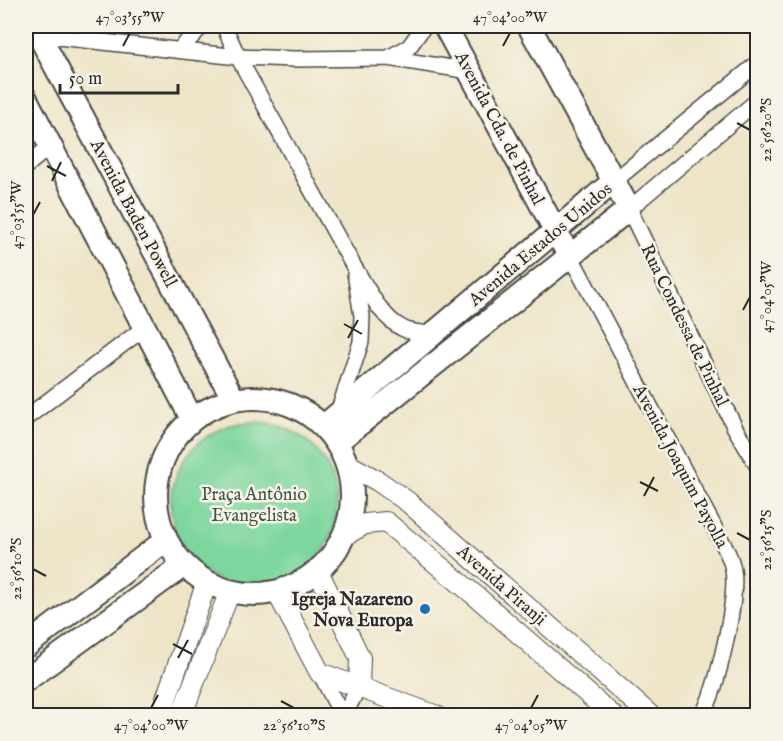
<svg xmlns="http://www.w3.org/2000/svg" width="783" height="741" viewBox="0 0 783 741" font-family="'IM FELL English',serif">
<style>
.green{fill:#7cd69d;stroke:#548064;stroke-width:1.5}
.lines{fill:none;stroke-linecap:round;stroke-linejoin:round}
.minor-casing{stroke:#484743;stroke-width:18}
.tertiary-casing{stroke:#484743;stroke-width:22}
.secondary-casing{stroke:#484743;stroke-width:26}
.minor{stroke:#fff;stroke-width:15}
.tertiary{stroke:#fff;stroke-width:20}
.secondary{stroke:#fff;stroke-width:22}
.ticks{fill:none;stroke:#2b2b2b;stroke-width:2}
.poi-dot{fill:#1f6fb2;stroke:#f7f3e8;stroke-width:2}
.labels{text-anchor:middle;stroke-width:5;stroke-linejoin:round;paint-order:stroke}
.street-label{font-size:18px;fill:#2b2b2b;stroke:#f7f3e8}
.park-label{font-size:18px;fill:#3f5648;stroke:#f7f3e8}
.poi-label{font-size:18px;font-weight:bold;fill:#2b2b2b;stroke:#f7f3e8;text-anchor:end}
.neatline{fill:none;stroke:#2b2b2b;stroke-width:2}
.ticks-label{font-size:15px;text-anchor:middle;fill:#2b2b2b}
</style>
<rect width="100%" height="100%" fill="#f7f3e8"/>
<filter id="ink" filterUnits="userSpaceOnUse"><feTurbulence type="fractalNoise" baseFrequency=".0167" numOctaves="2"/><feDisplacementMap in="SourceGraphic" scale="12" xChannelSelector="R" yChannelSelector="G"/><feConvolveMatrix kernelMatrix="1 2 1 2 8 2 1 2 1" color-interpolation-filters="sRGB"/></filter>
<filter id="wash" filterUnits="userSpaceOnUse"><feTurbulence type="fractalNoise" baseFrequency=".008" numOctaves="4" result="noise"/><feDisplacementMap in="SourceGraphic" scale="24" xChannelSelector="R" yChannelSelector="G"/><feGaussianBlur stdDeviation="1.35" result="paint"/><feColorMatrix in="noise" values="0 0 0 0 0 0 0 0 0 0 0 0 0 0 0 0 0 1.4 0 .05"/><feComposite in="paint" operator="in"/></filter>
<g filter="url(#wash)">
<rect width="100%" height="100%" fill="#eee5c8"/>
<!-- green -->
<path class="green" d="M171 505a83 83 0 1 1 166 0a83 83 0 1 1-166 0Z"/>
</g>
<g filter="url(#ink)">
<g class="lines">
<!-- minor casing -->
<g class="minor-casing">
<path id="minor" d="M224 26 238 57 354 267C367 287 381 319 404 329 412 333 423 333 432 334
M31 34 238 57 294 59 388 58 470 71
M180 49 202 26
M388 58 409 47 424 26
M758 100 629 209 735 428 758 467
M26 166 49 147
M613 182 758 63
M571 257 714 527C721 540 731 556 733 570 738 599 717 690 702 716
M338 413 361 342 362 316 355 273
M26 418 144 328
M320 673 337 706 338 716
M344 716 359 686"/>
</g>
<!-- tertiary casing -->
<g class="tertiary-casing">
<path id="tertiary" d="M347 464 378 481 408 502 651 716
M345 535 365 524 386 522 477 597 613 716
M318 571 360 658 359 686
M277 592 320 673 437 716
M160 716 207 582
M181 716 230 591"/>
</g>
<!-- secondary casing -->
<g class="secondary-casing">
<path id="secondary" d="M34 26 234 400
M445 26 562 243
M26 99 192 419
M156 496a98 98 0 1 1 196 0a98 98 0 1 1-196 0Z
M324 426 613 182
M337 442 629 209 529 26
M26 646 166 540
M26 680 184 565"/>
</g>
<!-- minor -->
<use href="#minor" class="minor"/>
<!-- tertiary -->
<use href="#tertiary" class="tertiary"/>
<!-- secondary -->
<use href="#secondary" class="secondary"/>
</g>
</g>
<!-- ticks -->
<path class="ticks" d="M123 46 130 33M503 46 510 33M737 123 750 130M47 166 66 176M52 181 61 162M33 215 40 202M743 310 750 297M344 324 362 334M348 338 358 320M640 482 658 491M644 496 654 477M737 533 750 540M33 569 46 576M173 644 192 654M178 658 188 640M281 701 294 708M151 708 158 695M531 708 538 695"/>
<!-- markers -->
<circle class="poi-dot" cx="425" cy="609" r="6"/>
<g class="labels">
<!-- street labels -->
<g class="street-label">
<text transform="translate(500 128) rotate(62)" y="6">Avenida Cda. de Pinhal</text>
<text transform="translate(134 213) rotate(62)" y="6">Avenida Baden Powell</text>
<text transform="translate(540 244) rotate(-40)" y="6">Avenida Estados Unidos</text>
<text transform="translate(685 325) rotate(64)" y="6">Rua Condessa de Pinhal</text>
<text transform="translate(681 466) rotate(62)" y="6">Avenida Joaquim Payolla</text>
<text transform="translate(502 585) rotate(41)" y="6">Avenida Piranji</text>
</g>
<!-- park labels -->
<g class="park-label">
<text x="254" y="500">Praça Antônio<tspan x="254" dy="21">Evangelista</tspan></text>
</g>
<!-- poi labels -->
<g class="poi-label">
<text x="413" y="605">Igreja Nazareno<tspan x="413" dy="21">Nova Europa</tspan></text>
</g>
</g>
<!-- margin -->
<rect width="783" height="741" fill="none" stroke="#f7f3e8" stroke-width="66"/>
<!-- scale -->
<path d="M60 84v9h118v-9" fill="none" stroke="#2b2b2b" stroke-width="3"/>
<text x="69" y="84" font-size="18" fill="#2b2b2b" stroke="#f7f3e8" stroke-width="4.5" paint-order="stroke">50 m</text>
<rect x="33" y="33" width="717" height="675" class="neatline"/>
<g class="ticks-label">
<text x="130" y="22">47°03'55"W</text>
<text x="510" y="22">47°04'00"W</text>
<text transform="translate(766 130) rotate(-90)" y="5">22°56'20"S</text>
<text transform="translate(16 215) rotate(-90)" y="5">47°03'55"W</text>
<text transform="translate(766 297) rotate(-90)" y="5">47°04'05"W</text>
<text transform="translate(766 540) rotate(-90)" y="5">22°56'15"S</text>
<text transform="translate(16 569) rotate(-90)" y="5">22°56'10"S</text>
<text x="151" y="730">47°04'00"W</text>
<text x="294" y="730">22°56'10"S</text>
<text x="531" y="730">47°04'05"W</text>
</g>
</svg>
